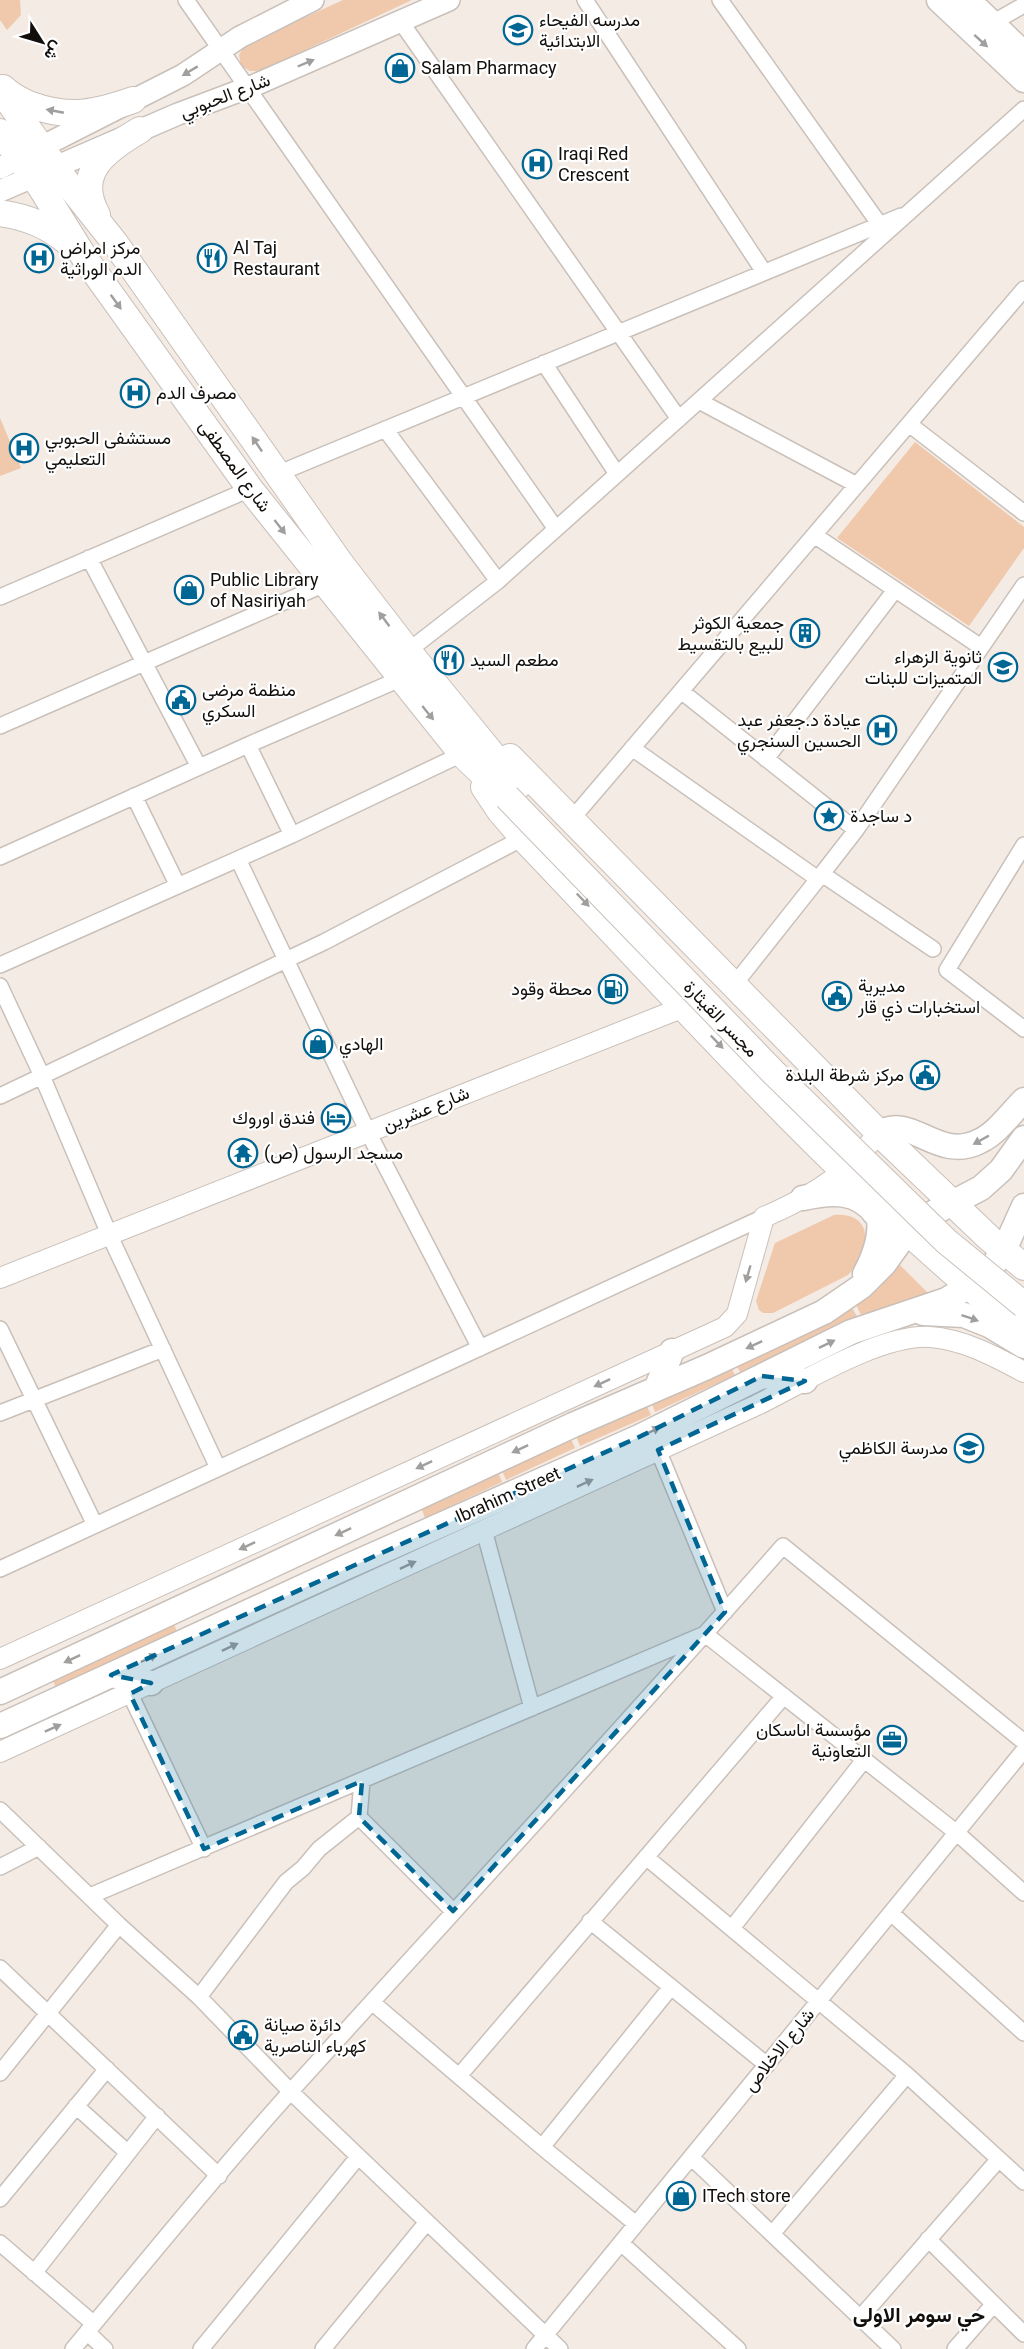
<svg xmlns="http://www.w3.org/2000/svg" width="1024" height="2349" viewBox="0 0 1024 2349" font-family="Roboto,Vazirmatn,sans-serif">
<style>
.green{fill:#f0c8ab}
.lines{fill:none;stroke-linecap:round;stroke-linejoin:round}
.minor-casing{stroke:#c9c0ba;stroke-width:18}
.tertiary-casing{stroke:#c9c0ba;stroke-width:22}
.secondary-casing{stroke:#c9c0ba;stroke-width:24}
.primary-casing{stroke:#c9c0ba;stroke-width:27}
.trunk-casing{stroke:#c9c0ba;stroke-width:28}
.minor{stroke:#fff;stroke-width:15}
.tertiary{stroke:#fff;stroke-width:20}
.secondary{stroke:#fff;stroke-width:21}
.primary{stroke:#fff;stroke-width:24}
.trunk{stroke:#fff;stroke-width:26}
.trunk-bridge-casing{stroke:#c9c0ba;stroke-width:28;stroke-linecap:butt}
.trunk-bridge{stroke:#fff;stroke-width:26}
.oneway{fill:#a09f9d}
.marked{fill:#006694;fill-opacity:0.2;stroke:#006694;stroke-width:4.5;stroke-dasharray:12 8;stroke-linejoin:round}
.labels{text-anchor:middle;stroke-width:4.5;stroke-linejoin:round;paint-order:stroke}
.poi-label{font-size:18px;fill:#110e0b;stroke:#fff;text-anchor:start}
.street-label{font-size:18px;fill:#110e0b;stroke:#fff}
.quarter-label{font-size:21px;font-weight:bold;fill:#110e0b;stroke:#fff}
</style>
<rect width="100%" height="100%" fill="#f4ebe4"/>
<!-- green -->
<path class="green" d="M0 0H20L21 15 7 30 0 20Z
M343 0H412L260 71H250L241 66 239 55 245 45Z
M0 418 21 468 0 476Z
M915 442 1024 527V548L969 626 837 538Z
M834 1215C877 1212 870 1254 848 1275L773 1313H763L759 1310 756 1301 775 1243Z
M897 1262 931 1296 895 1305 862 1317 856 1305C875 1295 886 1281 897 1262Z
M852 1308 858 1318 740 1372 734 1361Z
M729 1364 735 1375 655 1412 651 1401Z
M646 1404 651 1415 580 1446 576 1436Z
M571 1439 575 1448 506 1480 502 1470Z
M498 1472 502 1482 425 1518 421 1507Z
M174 1624 178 1634 56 1688 52 1678Z"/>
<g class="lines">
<!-- minor casing -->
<g class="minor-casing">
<path id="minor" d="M186 0 556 529
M585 0 764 272
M720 0 880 225
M401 22 679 419
M992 23 1024 5
M544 363 617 474
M699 401 857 485
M909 424 1024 513
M385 429 498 581
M277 474 901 216
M814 535 981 647
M89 558 199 767
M0 597 250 489
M408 651 498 581 1024 109
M681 691 856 830
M0 726 325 584
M248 745 292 835
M632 748 818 879 856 830 1024 585
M766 759 895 590
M134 796 178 886
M571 820 1024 289
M1024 845 947 970 1024 1029
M0 857 248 745 400 679
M238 859 368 1132 480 1348
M822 874 933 949
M0 965 292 835 462 754
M734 985 818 879
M0 986 42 1076 109 1234 218 1468
M0 1096 324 942 523 838
M0 1329 95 1525
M0 1413 163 1349
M658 1450 725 1612
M484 1530 532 1708
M0 1569 764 1217
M130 1694 204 1849
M362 1781 359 1817 453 1911
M0 1810 119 1925 199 1997 291 2092 560 2349
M646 1857 907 2075 1024 2182
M0 1867 39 1847
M90 1896 705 1634 957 1833 1024 1893
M891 1913 1024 2033
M590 1921 767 2065
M732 1928 864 1760
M0 1968 219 2176
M199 1997 286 1882 303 1868 319 1849 359 1817
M373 2003 542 2147 636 2224
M0 2073 119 1925
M459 2076 784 1696
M76 2106 128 2153
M542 2147 671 1987
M691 2157 893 2349
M0 2199 107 2069
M772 2234 907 2075
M928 2239 1024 2334
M0 2243 94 2324
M621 2243 738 2349
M34 2273 157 2116
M860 2318 999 2159
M87 2332 105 2349
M73 2349C145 2263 216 2174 292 2090 456 1909 621 1730 783 1546L1024 1742
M201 2349 358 2157
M323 2349 427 2222
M534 2349 1024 1750
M955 2349 993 2305"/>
</g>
<!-- tertiary casing -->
<g class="tertiary-casing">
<path id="tertiary" d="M0 1278 684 1007
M0 1659 725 1327 737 1314 764 1217C792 1205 820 1191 844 1170 857 1159 868 1145 879 1133
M0 1752 757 1405C802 1383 880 1334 930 1337 963 1339 996 1357 1024 1372"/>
</g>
<!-- secondary casing -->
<g class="secondary-casing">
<path id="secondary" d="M0 168 183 75 240 37 313 0
M0 191 178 114 255 85 449 0"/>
</g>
<!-- primary casing -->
<g class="primary-casing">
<path id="primary" d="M939 0 1024 80
M968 0 1024 54
M879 1133C912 1113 938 1163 980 1141 997 1133 1010 1114 1024 1100
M803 1198C830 1192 858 1189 876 1215
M865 1274C878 1250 886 1221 872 1197
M923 1313 964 1315 989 1325 1024 1346
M762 1376 805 1381
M656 1389 672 1351
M111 1675 151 1683
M0 1692 573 1425 707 1367 824 1312 862 1286 884 1264 907 1232 918 1221 981 1188 1001 1170 1024 1138
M0 1726 344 1568 639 1437 851 1332 946 1300 968 1287 991 1268 1004 1250 1024 1206"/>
</g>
<!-- trunk casing -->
<g class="trunk-casing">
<path id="trunk" d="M3 88C11 96 21 101 31 105 69 119 96 113 133 100
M0 89 61 175 115 243 341 564 408 651 518 786
M0 132 40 186 86 260 250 489 462 754 507 797
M0 213C28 217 49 226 70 244
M97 215C74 172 106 150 140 130
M510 757 879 1133 989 1238 1024 1267
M484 787 500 811 523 838C685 1007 841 1185 1024 1332"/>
</g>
<!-- minor -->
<use href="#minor" class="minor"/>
<!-- tertiary -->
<use href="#tertiary" class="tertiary"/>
<!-- secondary -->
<use href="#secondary" class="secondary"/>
<!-- primary -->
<use href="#primary" class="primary"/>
<!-- trunk -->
<use href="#trunk" class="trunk"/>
<!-- trunk-bridge casing -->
<g class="trunk-bridge-casing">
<path id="trunk-bridge" d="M507 797 773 1072 946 1241 1024 1305"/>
</g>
<!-- trunk-bridge -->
<use href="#trunk-bridge" class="trunk-bridge"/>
</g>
<!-- one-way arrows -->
<defs><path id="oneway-solid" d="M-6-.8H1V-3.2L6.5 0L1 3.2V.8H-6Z" transform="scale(1.5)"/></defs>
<g class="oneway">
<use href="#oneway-solid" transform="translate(981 41) rotate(42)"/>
<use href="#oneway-solid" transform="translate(306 63) rotate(-23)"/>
<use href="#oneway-solid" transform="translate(190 71) rotate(149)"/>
<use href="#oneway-solid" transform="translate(55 111) rotate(-169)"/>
<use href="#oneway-solid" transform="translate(116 302) rotate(54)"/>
<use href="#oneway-solid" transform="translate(257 444) rotate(-124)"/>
<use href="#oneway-solid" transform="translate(280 527) rotate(52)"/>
<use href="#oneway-solid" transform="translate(384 619) rotate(-127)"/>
<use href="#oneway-solid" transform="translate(428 713) rotate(51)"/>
<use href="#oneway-solid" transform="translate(583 900) rotate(46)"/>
<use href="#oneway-solid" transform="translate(717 1042) rotate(46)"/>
<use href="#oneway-solid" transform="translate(981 1140) rotate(151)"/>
<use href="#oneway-solid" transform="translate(748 1274) rotate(106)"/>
<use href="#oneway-solid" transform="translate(970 1318) rotate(19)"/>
<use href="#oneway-solid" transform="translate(827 1344) rotate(-26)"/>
<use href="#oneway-solid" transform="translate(754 1345) rotate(155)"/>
<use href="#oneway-solid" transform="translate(602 1383) rotate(155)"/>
<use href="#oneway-solid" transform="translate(652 1431) rotate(-26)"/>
<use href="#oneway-solid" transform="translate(520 1449) rotate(155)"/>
<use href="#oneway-solid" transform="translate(424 1465) rotate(155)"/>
<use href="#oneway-solid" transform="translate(585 1483) rotate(-25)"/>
<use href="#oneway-solid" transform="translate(343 1532) rotate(155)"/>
<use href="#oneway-solid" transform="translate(247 1546) rotate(155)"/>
<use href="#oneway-solid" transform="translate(408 1565) rotate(-25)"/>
<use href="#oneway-solid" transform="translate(230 1647) rotate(-25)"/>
<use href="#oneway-solid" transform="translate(149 1658) rotate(-25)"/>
<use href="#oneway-solid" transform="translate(72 1659) rotate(155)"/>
<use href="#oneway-solid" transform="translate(53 1728) rotate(-24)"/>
</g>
<!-- marked area -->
<path class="marked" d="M762 1376 805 1381 658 1450 725 1612 453 1911 359 1817 362 1781 204 1849 130 1694 151 1683 111 1675 639 1437Z"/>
<!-- icons -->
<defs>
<g id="school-ring" transform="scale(1.5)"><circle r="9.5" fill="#fff" stroke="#006694" stroke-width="1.5"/><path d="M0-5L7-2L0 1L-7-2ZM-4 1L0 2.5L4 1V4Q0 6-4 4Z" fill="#006694"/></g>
<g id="shop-ring" transform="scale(1.5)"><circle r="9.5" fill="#fff" stroke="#006694" stroke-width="1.5"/><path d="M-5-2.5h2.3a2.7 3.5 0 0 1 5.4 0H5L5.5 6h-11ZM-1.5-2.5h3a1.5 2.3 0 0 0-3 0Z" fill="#006694"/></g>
<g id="hospital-ring" transform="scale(1.5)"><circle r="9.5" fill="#fff" stroke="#006694" stroke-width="1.5"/><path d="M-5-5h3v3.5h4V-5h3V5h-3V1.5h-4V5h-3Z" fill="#006694"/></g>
<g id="restaurant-ring" transform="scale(1.5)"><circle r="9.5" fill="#fff" stroke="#006694" stroke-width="1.5"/><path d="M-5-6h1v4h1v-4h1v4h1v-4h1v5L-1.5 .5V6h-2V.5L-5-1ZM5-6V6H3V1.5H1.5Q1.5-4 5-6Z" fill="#006694"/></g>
<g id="building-ring" transform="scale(1.5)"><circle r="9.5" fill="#fff" stroke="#006694" stroke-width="1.5"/><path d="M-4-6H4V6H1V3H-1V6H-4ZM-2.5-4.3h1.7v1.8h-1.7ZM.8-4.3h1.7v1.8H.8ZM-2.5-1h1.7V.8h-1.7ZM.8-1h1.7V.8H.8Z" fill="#006694"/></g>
<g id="civic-ring" transform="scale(1.5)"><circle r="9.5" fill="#fff" stroke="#006694" stroke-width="1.5"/><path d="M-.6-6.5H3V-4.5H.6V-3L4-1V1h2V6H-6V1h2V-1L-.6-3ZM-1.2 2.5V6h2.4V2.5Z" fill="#006694"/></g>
<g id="sight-ring" transform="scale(1.5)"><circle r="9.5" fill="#fff" stroke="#006694" stroke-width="1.5"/><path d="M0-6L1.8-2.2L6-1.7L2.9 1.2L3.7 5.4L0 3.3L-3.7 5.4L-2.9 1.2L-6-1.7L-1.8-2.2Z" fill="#006694"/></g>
<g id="fuel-ring" transform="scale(1.5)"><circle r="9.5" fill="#fff" stroke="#006694" stroke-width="1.5"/><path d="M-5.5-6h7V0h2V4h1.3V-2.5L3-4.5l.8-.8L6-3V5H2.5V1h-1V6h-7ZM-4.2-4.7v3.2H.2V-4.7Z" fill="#006694"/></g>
<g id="hotel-ring" transform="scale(1.5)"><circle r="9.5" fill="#fff" stroke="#006694" stroke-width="1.5"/><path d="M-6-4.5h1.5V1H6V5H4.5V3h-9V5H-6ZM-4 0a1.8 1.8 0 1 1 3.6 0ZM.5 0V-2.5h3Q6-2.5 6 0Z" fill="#006694"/></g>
<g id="temple-ring" transform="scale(1.5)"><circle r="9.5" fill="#fff" stroke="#006694" stroke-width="1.5"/><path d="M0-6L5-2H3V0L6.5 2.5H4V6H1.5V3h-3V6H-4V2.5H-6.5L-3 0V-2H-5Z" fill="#006694"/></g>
<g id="office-ring" transform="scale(1.5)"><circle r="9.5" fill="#fff" stroke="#006694" stroke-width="1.5"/><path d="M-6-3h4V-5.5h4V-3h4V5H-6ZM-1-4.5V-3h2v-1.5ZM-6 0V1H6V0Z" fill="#006694"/></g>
</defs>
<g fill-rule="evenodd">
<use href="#school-ring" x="518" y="30"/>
<use href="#shop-ring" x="400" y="68"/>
<use href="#hospital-ring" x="537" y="164"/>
<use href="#hospital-ring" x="39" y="258"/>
<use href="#restaurant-ring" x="212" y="258"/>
<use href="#hospital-ring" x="135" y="393"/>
<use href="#hospital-ring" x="24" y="448"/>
<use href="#shop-ring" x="189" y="590"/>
<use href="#building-ring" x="805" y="633"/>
<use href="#restaurant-ring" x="449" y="660"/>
<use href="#school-ring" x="1003" y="667"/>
<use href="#civic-ring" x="181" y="700"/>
<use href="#hospital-ring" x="882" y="730"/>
<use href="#sight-ring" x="829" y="816"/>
<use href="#fuel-ring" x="613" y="989"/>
<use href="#civic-ring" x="837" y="996"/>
<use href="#shop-ring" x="318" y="1044"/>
<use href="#civic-ring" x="925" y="1075"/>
<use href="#hotel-ring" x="336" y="1118"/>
<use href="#temple-ring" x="243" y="1153"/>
<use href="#school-ring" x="969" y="1448"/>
<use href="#office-ring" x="892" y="1740"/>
<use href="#civic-ring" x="243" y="2035"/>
<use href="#shop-ring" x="681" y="2196"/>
</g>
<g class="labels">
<!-- poi labels -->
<g class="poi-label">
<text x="539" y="26">مدرسه الفيحاء<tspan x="539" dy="21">الابتدائية</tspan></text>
<text x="421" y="74">Salam Pharmacy</text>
<text x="558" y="160">Iraqi Red<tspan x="558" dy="21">Crescent</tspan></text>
<text x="60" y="254">مركز امراض<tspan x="60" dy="21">الدم الوراثية</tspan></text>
<text x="233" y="254">Al Taj<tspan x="233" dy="21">Restaurant</tspan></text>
<text x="156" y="399">مصرف الدم</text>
<text x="45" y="444">مستشفى الحبوبي<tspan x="45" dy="21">التعليمي</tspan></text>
<text x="210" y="586">Public Library<tspan x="210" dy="21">of Nasiriyah</tspan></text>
<text x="784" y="629" text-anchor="end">جمعية الكوثر<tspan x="784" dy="21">للبيع بالتقسيط</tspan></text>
<text x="982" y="663" text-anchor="end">ثانوية الزهراء<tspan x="982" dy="21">المتميزات للبنات</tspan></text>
<text x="470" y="666">مطعم السيد</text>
<text x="202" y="696">منظمة مرضى<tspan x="202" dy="21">السكري</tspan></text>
<text x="861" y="726" text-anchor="end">عيادة د.جعفر عبد<tspan x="861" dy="21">الحسين السنجري</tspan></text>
<text x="850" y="822">د ساجدة</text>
<text x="858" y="992">مديرية<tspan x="858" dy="21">استخبارات ذي قار</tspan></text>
<text x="592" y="995" text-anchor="end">محطة وقود</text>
<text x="339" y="1050">الهادي</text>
<text x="904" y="1081" text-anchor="end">مركز شرطة البلدة</text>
<text x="315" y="1124" text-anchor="end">فندق اوروك</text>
<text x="264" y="1159">مسجد الرسول (ص)</text>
<text x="948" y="1454" text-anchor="end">مدرسة الكاظمي</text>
<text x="871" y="1736" text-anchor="end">مؤسسة اىاسكان<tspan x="871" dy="21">التعاونية</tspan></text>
<text x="264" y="2031">دائرة صيانة<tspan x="264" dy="21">كهرباء الناصرية</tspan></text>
<text x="702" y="2202">ITech store</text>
</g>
<!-- street labels -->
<g class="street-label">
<text transform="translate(225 96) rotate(-21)" y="6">شارع الحبوبي</text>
<text transform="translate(235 466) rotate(54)" y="6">شارع المصطفى</text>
<text transform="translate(721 1019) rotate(46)" y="6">مجسر القيثارة</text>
<text transform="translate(426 1109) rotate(-22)" y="6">شارع عشرين</text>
<text transform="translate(508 1495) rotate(-24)" y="6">Ibrahim Street</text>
<text transform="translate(779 2050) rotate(-51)" y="6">شارع الاخلاص</text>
</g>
<!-- quarter labels -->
<g class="quarter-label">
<text x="919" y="2322">حي سومر الاولى</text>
</g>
</g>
<!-- north arrow -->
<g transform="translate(42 42) rotate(127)" stroke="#ffffff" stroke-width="4.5" paint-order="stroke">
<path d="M0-4.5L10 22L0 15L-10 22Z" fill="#110e0b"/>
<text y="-9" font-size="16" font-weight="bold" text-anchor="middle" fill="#110e0b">ش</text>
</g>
</svg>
